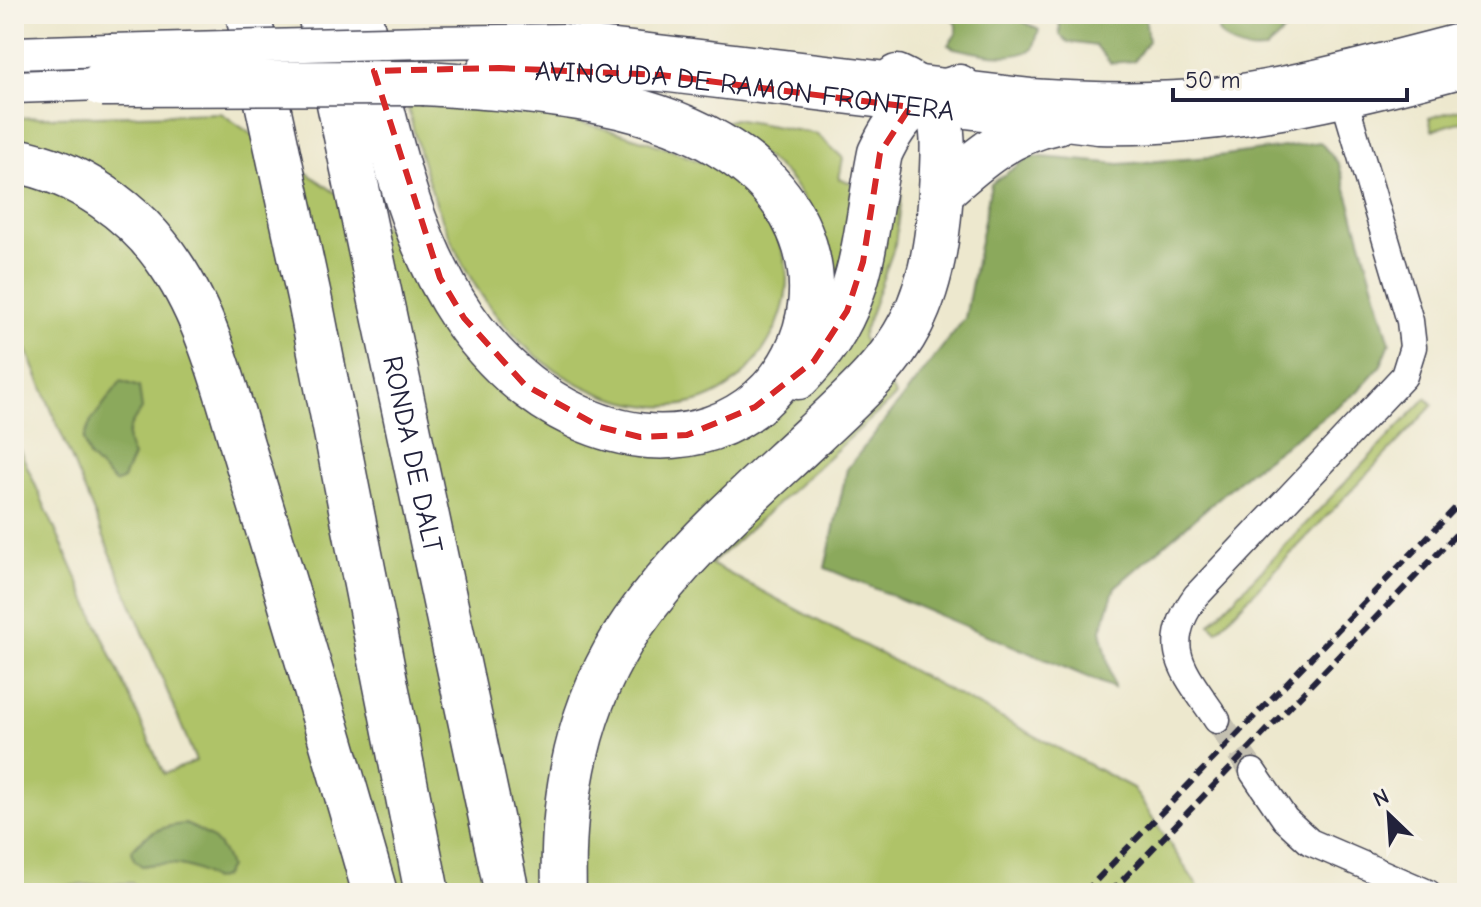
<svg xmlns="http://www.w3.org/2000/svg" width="1481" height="907" viewBox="0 0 1481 907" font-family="'Comic Neue',sans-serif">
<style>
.green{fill:#afc367;stroke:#687251;stroke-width:2}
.forest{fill:#8ba95c;stroke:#56664c;stroke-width:2}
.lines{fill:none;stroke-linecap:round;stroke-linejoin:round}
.minor-tunnel{stroke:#c4c0b1;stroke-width:26;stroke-dasharray:26 13;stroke-linecap:butt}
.minor-casing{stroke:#404051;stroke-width:29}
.tertiary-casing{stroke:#404051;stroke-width:35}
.trunk-casing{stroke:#404051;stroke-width:47}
.minor{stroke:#fff;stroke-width:26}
.tertiary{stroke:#fff;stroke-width:32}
.trunk{stroke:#fff;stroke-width:44}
.rail{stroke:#22223b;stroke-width:6;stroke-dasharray:12 6;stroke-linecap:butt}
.tertiary-bridge-casing{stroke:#404051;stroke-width:35;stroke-linecap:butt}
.trunk-bridge-casing{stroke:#404051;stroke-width:47;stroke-linecap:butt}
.tertiary-bridge{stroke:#fff;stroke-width:32}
.trunk-bridge{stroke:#fff;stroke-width:44}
.marked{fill:none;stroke:#d62828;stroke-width:6;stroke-dasharray:16 10;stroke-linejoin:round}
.labels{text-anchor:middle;stroke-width:6;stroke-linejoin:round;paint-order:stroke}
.street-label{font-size:28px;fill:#22223b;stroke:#f7f3e8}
</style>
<rect width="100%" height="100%" fill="#f7f3e8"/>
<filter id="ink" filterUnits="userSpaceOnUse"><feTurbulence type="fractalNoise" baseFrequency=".0125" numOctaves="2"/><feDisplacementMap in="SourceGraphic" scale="16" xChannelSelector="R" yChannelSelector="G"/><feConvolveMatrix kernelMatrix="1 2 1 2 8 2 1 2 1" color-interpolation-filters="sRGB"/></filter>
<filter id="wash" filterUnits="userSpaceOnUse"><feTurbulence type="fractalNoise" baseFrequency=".006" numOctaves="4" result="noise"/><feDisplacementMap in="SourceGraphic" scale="32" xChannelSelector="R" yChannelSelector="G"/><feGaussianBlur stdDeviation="1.8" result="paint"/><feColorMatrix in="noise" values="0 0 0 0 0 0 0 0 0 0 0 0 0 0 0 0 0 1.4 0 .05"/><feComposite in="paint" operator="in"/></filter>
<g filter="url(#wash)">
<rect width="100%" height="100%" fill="#ede8ce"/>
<!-- green -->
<path class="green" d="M407 104C519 108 597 118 701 162L705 155C722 168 743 181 757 197 763 204 767 216 771 224 779 239 787 258 787 276 788 326 750 383 703 400 668 412 629 406 596 392 479 343 434 219 407 104Z
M1467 107V120L1432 130 1429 118Z
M221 113 409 244 555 418 761 421 802 396 888 193 901 194 895 245 862 337 896 396 711 564 1133 788 1202 893H149L132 883 39 887 35 893H14V437L164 774 196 761 14 319V118Z
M734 119 817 134 843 158 839 179 853 183 843 263 831 299C823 255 819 210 787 176 769 156 738 141 716 125Z
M1426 398 1433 405 1217 631 1210 624Z"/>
<!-- forest -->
<path class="forest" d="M947 14H1010L1039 30 1033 49C1010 62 979 53 954 48L948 45 956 34V23Z
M1059 14H1145L1148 41 1134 61 1110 63 1096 46 1068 42 1060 35Z
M1220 14H1301L1266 50C1243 52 1233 49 1218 32Z
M1320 142 1339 164 1390 343 1381 365 1357 392 1250 471 1115 587 1101 630 1114 688 825 568 847 469 965 318 991 184 1031 156 1120 164 1211 157Z
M121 381 139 387 142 409C129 426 122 437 133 456L123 479 115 483 89 457 83 440 91 421Z
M185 824C209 834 221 841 229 867L223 877 213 880C192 863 168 861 142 866L134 860 132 850C147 832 162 826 185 824Z"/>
</g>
<g filter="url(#ink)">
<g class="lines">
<!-- minor-tunnel -->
<path class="minor-tunnel" d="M1217 720 1253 772"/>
<!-- minor casing -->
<g class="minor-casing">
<path id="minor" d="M1217 720C1186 673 1157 649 1196 596L1404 376 1413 347 1410 321 1345 102
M1253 772 1285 819 1310 842 1428 893"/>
</g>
<!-- tertiary casing -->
<g class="tertiary-casing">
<g id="tertiary">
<path d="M426 42 563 40 1030 95C1091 99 1154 101 1215 94 1300 83 1384 59 1467 38"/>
<path d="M14 53 109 50"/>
<path id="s1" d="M484 68 661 75 1098 128C1225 131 1345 103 1467 70"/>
<path d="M14 87 102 84"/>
</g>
</g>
<!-- trunk casing -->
<g class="trunk-casing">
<g id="trunk">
<path d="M248 14 311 306 427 893"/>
<path id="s2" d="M320 14 507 893"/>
<path d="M359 14C385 115 403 229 463 317 492 359 531 395 578 417 778 508 909 255 718 144 635 95 518 89 424 83"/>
<path d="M14 160C77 171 136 212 171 265 212 325 229 405 251 474 294 613 335 753 375 893"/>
<path d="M942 191C978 159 1008 132 1057 122"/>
<path d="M798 377C867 309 862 241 880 153 900 110 915 101 959 87"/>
<path d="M564 893C561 797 577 704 633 623 683 551 749 495 812 436 849 401 888 368 911 323 935 277 940 220 942 170 944 123 944 98 897 77"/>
</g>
</g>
<!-- minor -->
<use href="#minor" class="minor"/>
<!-- tertiary -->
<use href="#tertiary" class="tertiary"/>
<!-- trunk -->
<use href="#trunk" class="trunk"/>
<!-- rail -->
<path class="rail" d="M1084 893 1467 496
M1110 893 1467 523"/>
<!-- tertiary-bridge casing -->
<g class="tertiary-bridge-casing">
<path id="tertiary-bridge" d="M109 50 426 42"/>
</g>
<!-- trunk-bridge casing -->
<g class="trunk-bridge-casing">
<path id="trunk-bridge" d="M102 84 424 83"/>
</g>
<!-- tertiary-bridge -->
<use href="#tertiary-bridge" class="tertiary-bridge"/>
<!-- trunk-bridge -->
<use href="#trunk-bridge" class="trunk-bridge"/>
</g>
</g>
<!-- marked area -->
<path class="marked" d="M499 68 661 75 910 107 880 153 863 262 847 311 814 361 755 407 687 435 640 437 600 427 525 385 464 318 440 278 374 71Z"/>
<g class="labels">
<!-- street labels -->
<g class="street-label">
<text dy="10" stroke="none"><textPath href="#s1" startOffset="262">AVINGUDA DE RAMON FRONTERA</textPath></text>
<text dy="10" stroke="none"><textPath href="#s2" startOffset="450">RONDA DE DALT</textPath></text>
</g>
</g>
<!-- margin -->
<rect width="1481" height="907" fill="none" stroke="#f7f3e8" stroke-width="48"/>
<!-- north arrow -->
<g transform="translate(1389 815) rotate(335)" stroke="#f7f3e8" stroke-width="6" paint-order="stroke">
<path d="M0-6L14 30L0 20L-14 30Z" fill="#22223b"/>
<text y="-12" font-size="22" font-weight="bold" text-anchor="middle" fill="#22223b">N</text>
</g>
<!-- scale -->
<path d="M1173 88v12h234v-12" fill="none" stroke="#22223b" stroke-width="4"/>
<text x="1185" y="88" font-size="24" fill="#22223b" stroke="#f7f3e8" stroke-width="6" paint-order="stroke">50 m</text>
</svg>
